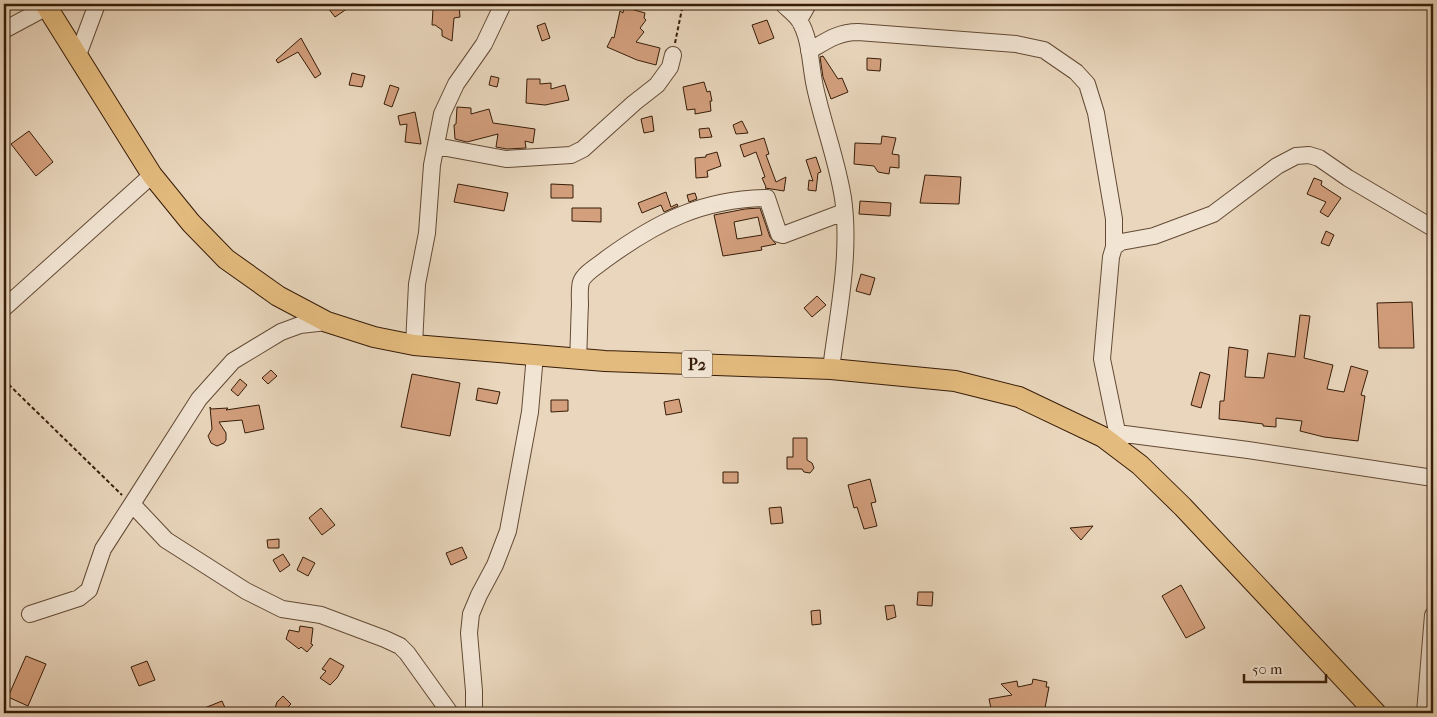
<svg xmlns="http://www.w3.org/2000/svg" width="1437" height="717" viewBox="0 0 1437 717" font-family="'IM FELL French Canon',serif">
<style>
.building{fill:#d39f7d;stroke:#361c08;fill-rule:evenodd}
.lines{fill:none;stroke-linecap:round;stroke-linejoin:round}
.minor-casing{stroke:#634a35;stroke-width:18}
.major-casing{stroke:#361c08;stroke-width:22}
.path{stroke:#361c08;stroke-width:2;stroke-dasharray:4 2.5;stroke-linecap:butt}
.minor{stroke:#f1e4d3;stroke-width:16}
.major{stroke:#e4bb7e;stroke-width:20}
.labels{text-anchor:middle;stroke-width:5;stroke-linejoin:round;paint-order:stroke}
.shield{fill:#f1e4d3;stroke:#6e5845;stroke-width:1}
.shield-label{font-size:16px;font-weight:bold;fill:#361c08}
</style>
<rect width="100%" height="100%" fill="#e9d6bc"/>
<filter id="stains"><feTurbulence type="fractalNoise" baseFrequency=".004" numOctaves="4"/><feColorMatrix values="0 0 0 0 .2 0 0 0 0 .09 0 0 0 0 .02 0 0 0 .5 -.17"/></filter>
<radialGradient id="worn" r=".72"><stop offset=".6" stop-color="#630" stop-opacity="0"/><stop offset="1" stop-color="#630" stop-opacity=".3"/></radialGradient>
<!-- building -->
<path class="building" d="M325 4H354L335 17Z
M448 4H459L460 17 454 18 452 41 442 36V30L435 25H432L433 9H441Z
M624 7 645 13 644 18 646 20 640 28 644 32 636 42 660 48 656 65 637 60 607 47 612 37 614 38 620 11 623 13Z
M767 20 774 38 759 44 752 25Z
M545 23 550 38 542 41 537 26Z
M301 38 321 74 315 78 298 52 278 63 276 60Z
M823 56 838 79 842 78 848 92 831 99 823 77 820 57Z
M867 58 881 59 880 71 867 70Z
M352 73 365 76 362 87 349 85Z
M491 76 499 78 497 87 489 85Z
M527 79H540V84L551 83V89L565 85 569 100 545 105 526 103Z
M704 82 707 92 710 91 712 101H710L711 111 695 114V109L687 110 683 87Z
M390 85 399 88 392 107 384 104Z
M457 107 471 108V114L489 109 493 123 535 129 533 143 525 141 526 148 507 149 496 147 498 134 467 142 455 139 454 125 456 124Z
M415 112 420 138 421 144 405 142 407 124 400 125 398 116Z
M652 116 654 131 644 133 641 119Z
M742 121 748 133 736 134 733 125Z
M709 128 712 137 700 138 699 129Z
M29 131 53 162 36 176 11 144Z
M882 136 896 138 892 154 899 155V168L890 167 889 174 878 172 874 166 854 164 855 143 881 144Z
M764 138 769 154 766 155 776 182 786 177 784 191 765 188 766 187 762 178 765 177 756 152 744 157 740 145Z
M717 152 721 166 707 171 708 177 696 178 695 158 706 157V155Z
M816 157 821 172 818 173 816 191 808 190 809 180 813 181 806 160Z
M925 175 961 177 959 204 920 203Z
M1314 178 1322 181 1321 185 1341 198 1328 217 1320 212 1326 202 1307 194Z
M458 184 508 193 504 211 454 202Z
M551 184 573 185V198H551Z
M666 192 671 207 677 204 678 206 664 212 661 205 642 213 638 203Z
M695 193 697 199 689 202 687 195Z
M860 201 891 203 890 216 859 214Z
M572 208H601V222L572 221Z
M760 208 770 237 776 244 761 247 762 250 723 256 714 215 745 209ZM758 217 762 235 737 239 734 222Z
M1326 231 1334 235 1329 246 1321 243Z
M861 274 875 278 870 295 856 291Z
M817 296 826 305 812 317 804 308Z
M1412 302 1414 348H1379L1377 303Z
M1300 315 1310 316 1304 358 1333 365 1327 389 1344 392 1351 366 1368 371 1361 395 1365 396 1358 441 1324 437 1300 431 1302 421 1276 418V427L1263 426V424L1239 421 1219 419 1220 401H1224L1229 347 1248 350 1245 377 1264 378 1268 353 1295 357Z
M271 370 277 376 268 384 262 378Z
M1200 372 1210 375 1201 408 1191 405Z
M412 374 460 383 450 436 401 427Z
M240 379 247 385 238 396 231 390Z
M478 388 500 392 497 404 476 400Z
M679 399 682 412 666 415 664 402Z
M551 400H568V411L551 412Z
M259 405 264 429 245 433 242 420 219 422 226 433V440L224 443 217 446 211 443 208 436 212 429 210 407 211 409 228 408 226 410Z
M793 438H807V460L812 463 814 468 810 473 804 472 802 469H787V457H793Z
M723 472H738V483H723Z
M870 479 876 502 871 503 877 526 864 529 857 507 854 508 848 485Z
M781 507 783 523 771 524 769 508Z
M321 508 335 525 322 535 309 518Z
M1093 526 1081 540 1070 528Z
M279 539V548H268L267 540Z
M462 547 467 558 451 565 446 553Z
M283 554 290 565 280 572 273 560Z
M303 557 315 563 308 576 297 570Z
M1181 585 1205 628 1186 638 1162 596Z
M918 592H933L932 606 917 605Z
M894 605 896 617 887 620 885 606Z
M820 610 821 624 812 625 811 611Z
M300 626 313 628 311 644 313 645 307 652 301 647 299 649 286 639 289 630 299 632Z
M26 656 46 664 28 706 8 697Z
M330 658 344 666 337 678 330 685 320 678 326 671 322 669Z
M147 661 155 680 139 686 131 667Z
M1033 679 1047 682 1046 687H1049L1044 713H992L989 699 1012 695 1001 684 1017 681 1018 687 1032 684Z
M283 696 291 704 287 708V713L274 711 277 702Z
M222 701 226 710 219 713H192Z"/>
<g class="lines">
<!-- minor casing -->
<g class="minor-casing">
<path id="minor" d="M783 4C788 9 795 14 799 20 811 39 810 65 815 87 823 124 837 160 843 198 851 254 838 313 831 369
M799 20 808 4
M4 30 47 7
M809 51C826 41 838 32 858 32L1016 44 1044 50 1076 72 1087 84 1096 113 1114 219V247
M78 55 97 4
M436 146 506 159 571 155 583 149 634 103 657 85 670 67 673 55
M4 308 152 175
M414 345 417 284 427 233 432 165 442 114 456 84 484 44 503 4
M578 359C579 341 579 323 580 305 580 298 579 289 581 282 584 273 599 265 606 259 657 222 702 199 767 198L779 234 783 235 844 212
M1117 433 1248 450 1433 478
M1121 451 1102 359 1111 257 1114 247 1121 242 1154 236 1213 214 1277 166 1296 156 1309 155 1319 158 1348 178 1433 228
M132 504 166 540 246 591 282 609 321 615 385 639 400 646 407 653 450 713
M30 614 79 598 89 590 103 549 132 504 199 399 233 361 281 332 300 325 327 322
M474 713V691L469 633 471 614 479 595 495 565 508 531 530 412 535 355
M1425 713 1433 615"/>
</g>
<!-- major casing -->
<g class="major-casing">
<path id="major" d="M45 4 152 175 191 223 226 259 278 296 327 322 374 337 414 345 605 361 831 369 955 381 1019 397 1103 437 1140 465 1183 507 1376 713"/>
</g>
<!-- path -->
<path class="path" d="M675 43 683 4
M4 380 122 495"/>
<!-- minor -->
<use href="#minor" class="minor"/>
<!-- major -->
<use href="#major" class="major"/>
</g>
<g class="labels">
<!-- shield labels -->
<rect class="shield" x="682" y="350.5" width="30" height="27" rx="4"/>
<g class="shield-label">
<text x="697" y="370">P2</text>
</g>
</g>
<!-- margin -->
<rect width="1437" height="717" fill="none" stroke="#e9d6bc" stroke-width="20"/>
<rect x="5" y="5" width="1427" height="707" fill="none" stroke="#361c08" stroke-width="2.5"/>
<rect x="10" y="10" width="1417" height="697" fill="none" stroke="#361c08"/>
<!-- scale -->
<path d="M1244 674v8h82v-8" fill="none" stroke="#361c08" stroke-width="2.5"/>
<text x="1252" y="674" font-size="15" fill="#361c08" stroke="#f1e4d3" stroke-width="4" paint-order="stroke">50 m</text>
<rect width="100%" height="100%" filter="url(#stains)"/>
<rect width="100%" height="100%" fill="url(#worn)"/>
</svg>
